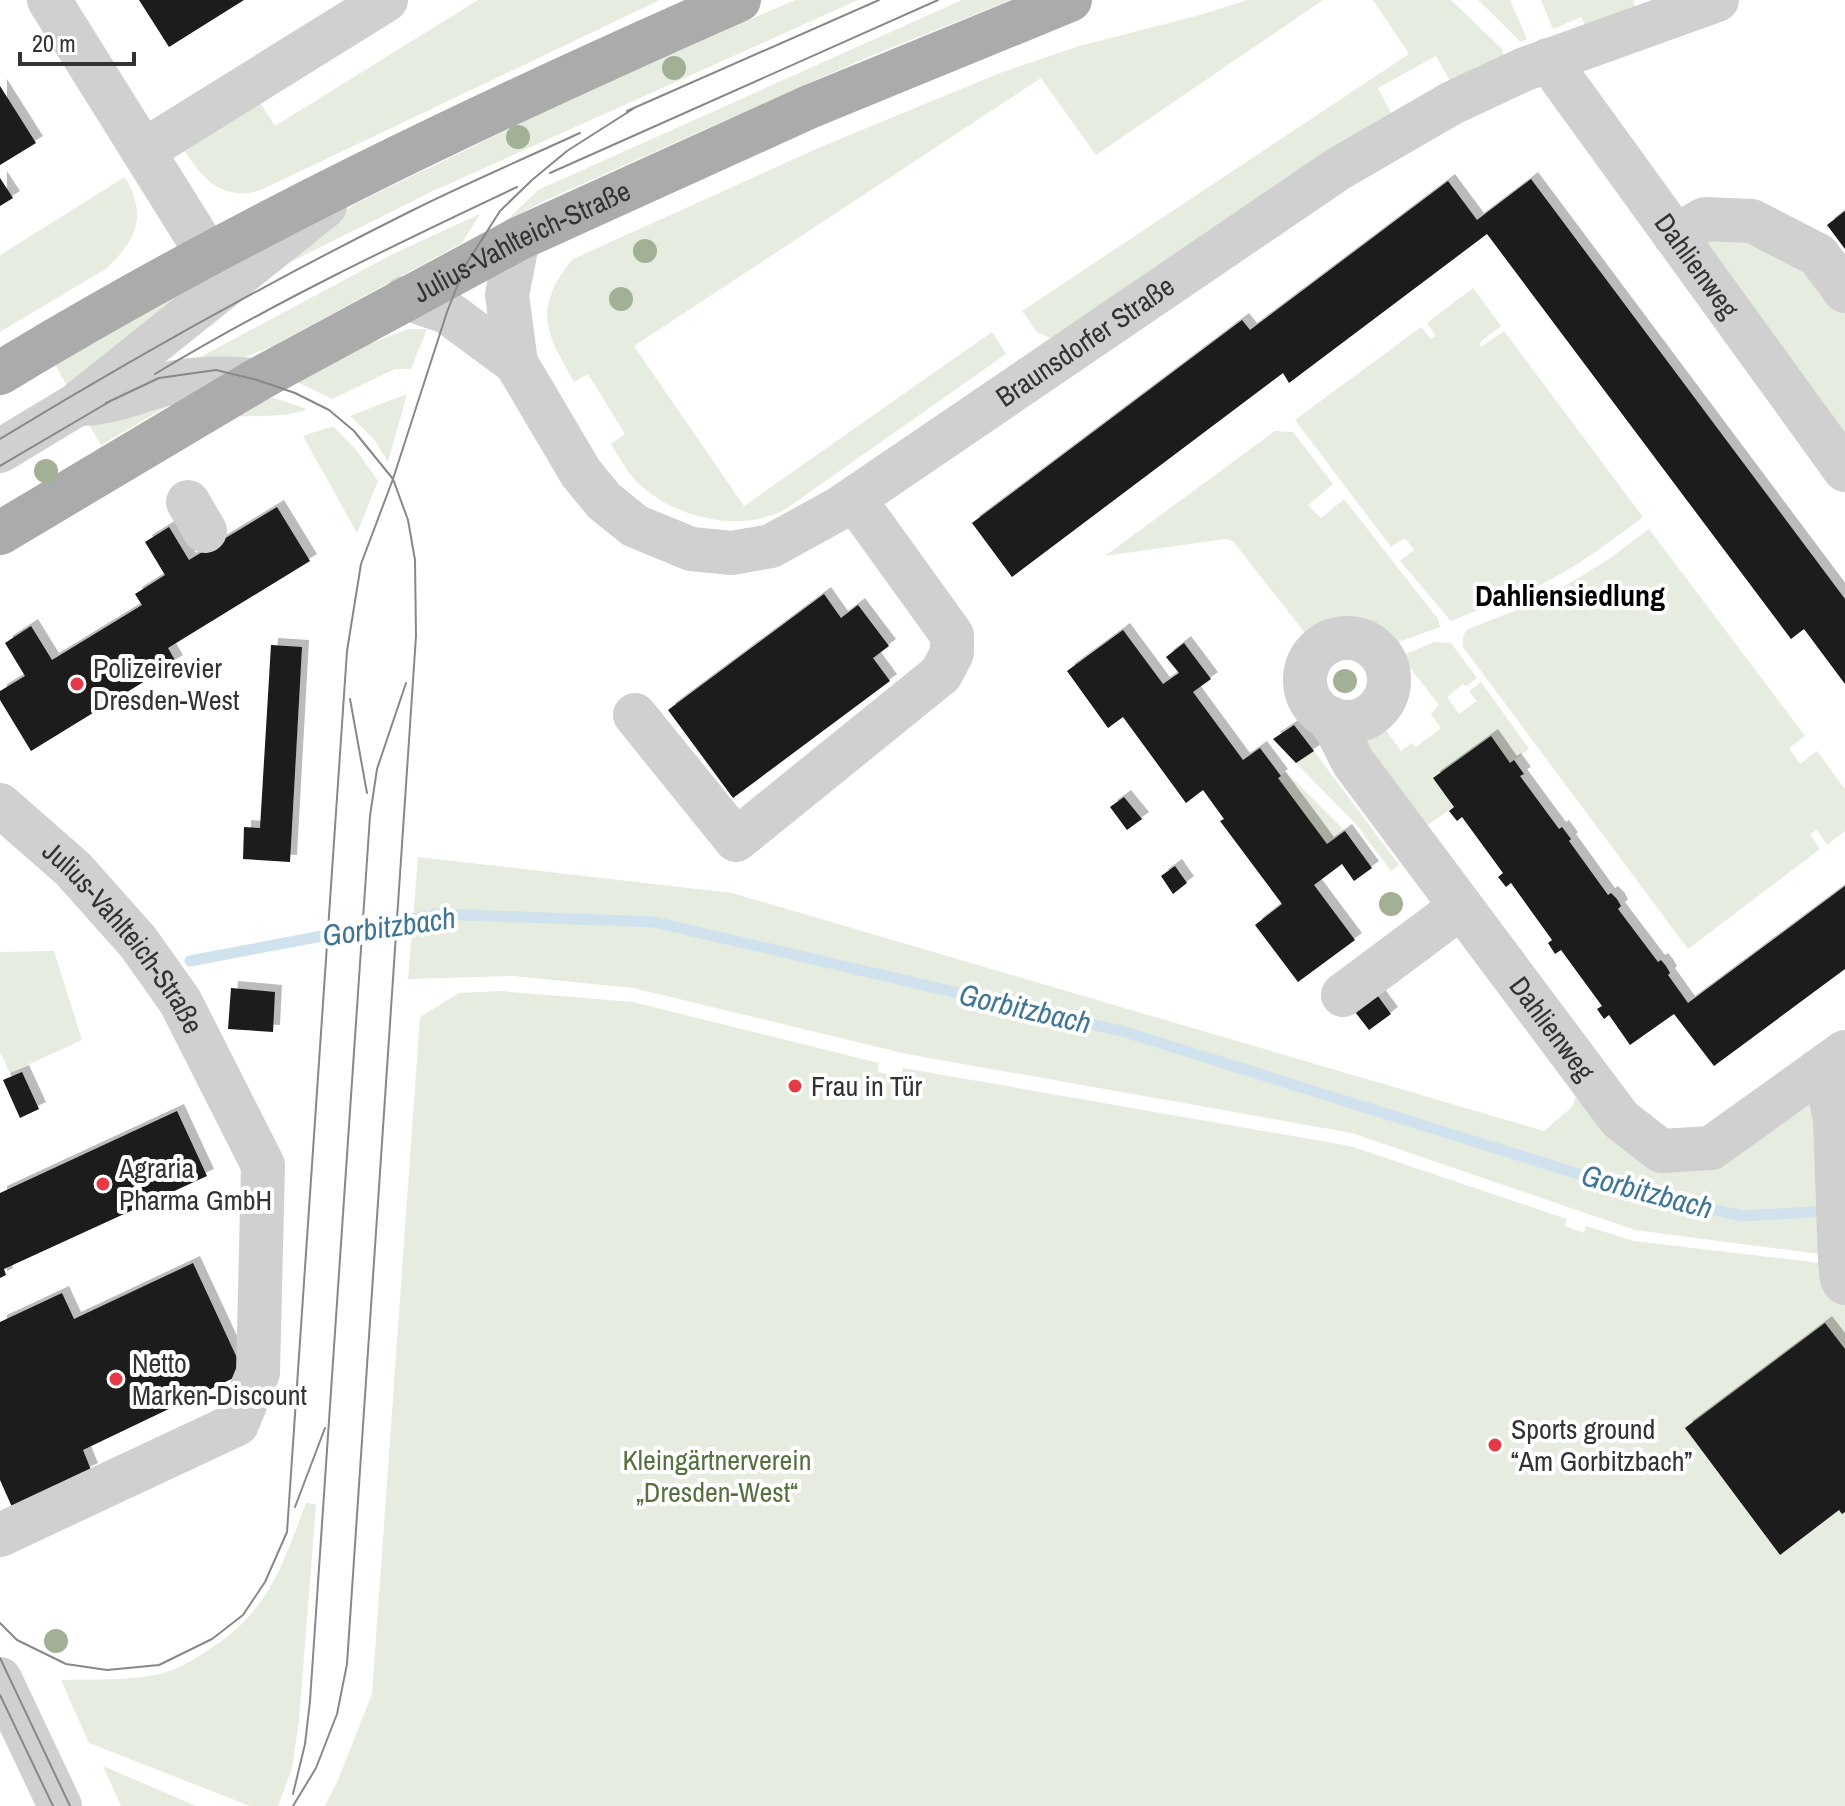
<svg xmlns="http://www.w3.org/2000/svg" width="1845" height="1806" viewBox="0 0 1845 1806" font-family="'Archivo Narrow',sans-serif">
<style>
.green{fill:#e6ecdf}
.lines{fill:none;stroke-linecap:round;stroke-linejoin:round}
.stream{stroke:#cfe2ee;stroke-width:11}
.building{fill:#1a1a1a;filter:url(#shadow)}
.minor{stroke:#d0d0d0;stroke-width:44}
.major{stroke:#ababab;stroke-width:44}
.tram{stroke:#888;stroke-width:2}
.tree{fill:#a2b095}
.poi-dot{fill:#e63946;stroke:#fff;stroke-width:3}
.labels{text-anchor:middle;stroke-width:8;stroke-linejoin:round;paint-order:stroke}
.street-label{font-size:28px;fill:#333;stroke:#fff}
.poi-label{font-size:28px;fill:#333;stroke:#fff;text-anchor:start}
.park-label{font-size:28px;fill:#56703f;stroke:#fff}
.neighbourhood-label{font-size:30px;font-weight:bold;fill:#000;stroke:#fff}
.water-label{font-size:30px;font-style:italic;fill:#3f7597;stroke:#fff}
</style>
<defs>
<filter id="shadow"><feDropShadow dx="7" dy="-7" stdDeviation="0" flood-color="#0004"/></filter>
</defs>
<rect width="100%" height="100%" fill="#fff"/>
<!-- green -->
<path class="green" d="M478 0H660L261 190C222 202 203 179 184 150L259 101 275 126Z
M795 0H858L433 191 241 287 308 234 357 203 581 94Z
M962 0H1011L868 57 544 201 506 221 538 190Z
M1247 0H1323L1096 155 1041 78 634 346 744 506 992 332 1006 354 783 511C774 514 763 519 753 520 712 526 665 510 636 481 626 471 619 456 611 444L625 434 588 374 574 382C546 333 532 308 573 259L823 146 1000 73 1079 46 1200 15Z
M1373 0H1451L1502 49 1506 62 1454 88 1436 56 1378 88 1395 121 1056 341 1037 332 1022 311 1409 54Z
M1478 0H1510L1527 39 1521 42Z
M1541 0H1633L1638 15 1589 33 1581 17 1553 29Z
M125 177C147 216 138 238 107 268L0 332V255Z
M480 214 462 243 271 347 244 357 187 364 393 254Z
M1705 219 1845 291V470L1675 236Z
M203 278 67 386 55 364Z
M1473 288 1501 326 1479 343 1481 347 1504 331 1643 517C1615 538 1586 560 1555 577 1522 596 1486 607 1451 621L1400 561 1414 550 1405 538 1391 547 1295 420 1421 327 1431 339 1436 336 1427 323Z
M409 329H427L411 369H395L332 399 295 381 363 346Z
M407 394 388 462 374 439 350 416Z
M268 396 307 409C288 418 256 415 234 417Z
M183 397 101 445 88 423Z
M333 426 357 451 378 481 357 533 303 436Z
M1275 431 1293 432 1333 484 1308 505 1321 518 1344 499 1438 619 1440 627 1393 644C1364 619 1341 623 1308 637L1233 541 1225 539 1105 556Z
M1649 529 1805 736 1789 748 1800 764 1817 751 1845 789V831L1827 845 1817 830 1810 834 1820 849 1688 949 1463 647V637L1466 630 1544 599 1609 559Z
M1434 642 1451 643 1477 678 1466 686 1463 684 1447 697 1459 714 1477 701 1469 691 1481 682 1529 749 1510 763 1434 778 1454 807 1423 828 1362 743 1380 722 1401 751 1412 743 1416 747 1441 728 1431 714 1439 705 1401 656Z
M1314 751 1399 865 1391 871 1355 823 1296 763Z
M1286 772 1345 831 1327 844 1278 778Z
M418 857 732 893 1544 1131 1572 1107 1576 1096 1658 1160 1816 1086 1827 1255 1635 1230 1352 1133 907 1054 633 988 513 976 408 979Z
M54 951 82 1040 10 1073 0 1052V952Z
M500 991 633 1002 879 1063 878 1072 900 1078 903 1068 1350 1146 1567 1219 1565 1226 1584 1233 1586 1226 1634 1241 1828 1264 1845 1279V1806H325L338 1780 372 1694 420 1017 459 993Z
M306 1503 316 1504 299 1721 292 1768 278 1806H250L89 1743 61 1680C93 1679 128 1681 160 1674 177 1670 195 1659 210 1649 271 1608 281 1568 306 1503Z
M103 1766 196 1806H121Z"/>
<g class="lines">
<!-- stream -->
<path class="stream" d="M190 961 438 914 654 922 1125 1032 1652 1197 1743 1216 1829 1211"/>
</g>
<!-- building -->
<path class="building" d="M139 0H244L169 47Z
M0 86 36 143 0 165Z
M0 178 13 198 0 206Z
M1531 179 1845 599V684L1804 629 1791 639 1487 234 1289 383 1283 373 1012 577 972 523 1242 320 1250 330 1448 181 1477 220Z
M1845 211V249L1827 225Z
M277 507 310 561 168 648 176 662 31 751 0 700V691L25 676 5 643 31 626 52 660 142 605 135 594 165 575 145 542 169 527 189 560Z
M824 594 841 618 858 605 889 646 873 658 890 681 733 798 668 710Z
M1123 630 1163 684 1179 673 1166 657 1184 643 1211 679 1193 692 1243 760 1260 748 1281 776 1278 778 1327 844 1345 831 1372 868 1354 881 1342 864 1314 885 1355 940 1298 982 1255 925 1282 904 1220 821 1224 819 1203 790 1186 803 1123 717 1108 728 1067 671Z
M271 645 302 647 290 862 243 859 244 827 260 828Z
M1294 725 1314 751 1296 763 1273 739Z
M1491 736 1510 763 1514 760 1524 774 1520 776 1559 829 1562 827 1571 839 1569 841 1608 895 1611 893 1617 899 1621 906 1618 909 1658 962 1661 960 1666 966 1670 973 1668 975 1688 1003 1845 886V969L1714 1066 1674 1014 1630 1045 1609 1015 1604 1019 1597 1009 1602 1006 1561 950 1555 954 1548 943 1552 940 1511 883 1506 887 1498 877 1503 873 1462 817 1457 821 1449 811 1454 807 1433 778Z
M1124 797 1142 819 1127 830 1110 807Z
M1175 866 1187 883 1173 894 1161 876Z
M231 988 275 992 273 1032 228 1029Z
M1375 992 1391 1014 1369 1030 1352 1008Z
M22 1072 39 1109 20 1118 3 1080Z
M177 1111 207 1176 4 1269 6 1275 0 1278V1193Z
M193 1263 244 1373 83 1450 91 1470 12 1507 0 1480V1322L62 1293 74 1319Z
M1825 1323 1845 1349V1512L1842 1514 1839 1510 1780 1555 1685 1428Z"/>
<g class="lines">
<!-- minor -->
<g class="minor">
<path d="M49 0 208 255"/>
<path id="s1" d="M1548 60 1845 470"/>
<path d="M143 151 386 0"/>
<path d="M1675 236 1705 219 1752 221 1818 255 1845 291"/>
<path id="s2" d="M518 239 507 295 516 363 581 473 604 501 635 526 691 549 732 553 771 546 840 508 1338 169 1452 103 1525 69 1717 0"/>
<path d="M405 298 447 312 516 363"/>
<path d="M83 404C112 403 135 392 162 385 194 377 225 378 257 380"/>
<path d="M0 451 76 405 325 206"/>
<path d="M188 502 205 531"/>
<circle cx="1347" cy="680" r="42"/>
<path d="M635 715 736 840 941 674 952 653V635L854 499"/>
<path id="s3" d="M1331 718 1353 762 1620 1119 1661 1151 1711 1148 1845 1052"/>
<path id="s4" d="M0 805 73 869 138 942 180 1001 263 1165 258 1373 237 1424 0 1535"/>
<path d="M1343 995 1461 907"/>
<path d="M1818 1071 1830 1094 1835 1120 1840 1261 1842 1279 1845 1283"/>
<path d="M0 1679 60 1806"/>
</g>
<!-- major -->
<g class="major">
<path d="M0 373C235 230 487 111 739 0"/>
<path id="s5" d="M0 533 257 380 518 239 809 107 1070 0"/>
</g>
<!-- tram -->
<path class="tram" d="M627 111 879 0
M550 173 938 0
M155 374C271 304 394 245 517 187
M106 403 159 378 216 370 257 380 295 393 329 410 354 431 393 479 408 520 415 560 416 636 347 1664 337 1714 316 1768 293 1806
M0 439C133 358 269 282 409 212 465 184 523 159 580 133
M0 466 114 399
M350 699 367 793
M295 1507 325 1428
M0 1623 17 1640 66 1664 107 1670 159 1665 212 1639 243 1615 265 1582 287 1532 347 651 361 564 393 479 447 312 465 266 500 211 532 180 567 151 636 107
M0 1658 70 1806
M0 1695 53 1806
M293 1794 305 1744 310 1701 370 816 377 769 406 683"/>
</g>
<!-- trees -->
<g class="tree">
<circle cx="674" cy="68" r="12"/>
<circle cx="518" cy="137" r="12"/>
<circle cx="645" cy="251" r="12"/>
<circle cx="621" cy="299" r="12"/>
<circle cx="46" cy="471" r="12"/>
<circle cx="1345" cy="681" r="12"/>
<circle cx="1391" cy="904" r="12"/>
<circle cx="56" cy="1641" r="12"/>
</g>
<!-- markers -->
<g class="poi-dot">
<circle cx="77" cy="684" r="8"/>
<circle cx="795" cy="1086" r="8"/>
<circle cx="103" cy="1184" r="8"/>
<circle cx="116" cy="1379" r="8"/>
<circle cx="1495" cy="1445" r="8"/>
</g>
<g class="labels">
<!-- street labels -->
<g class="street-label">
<text dy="10" stroke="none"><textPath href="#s5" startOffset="598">Julius-Vahlteich-Straße</textPath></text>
<text dy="10" stroke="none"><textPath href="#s1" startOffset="254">Dahlienweg</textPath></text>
<text dy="10" stroke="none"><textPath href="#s2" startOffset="846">Braunsdorfer Straße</textPath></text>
<text dy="10" stroke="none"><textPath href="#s4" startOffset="182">Julius-Vahlteich-Straße</textPath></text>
<text dy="10" stroke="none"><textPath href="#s3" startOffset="382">Dahlienweg</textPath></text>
</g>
<!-- poi labels -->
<g class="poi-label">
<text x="93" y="678">Polizeirevier<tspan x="93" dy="32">Dresden-West</tspan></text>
<text x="811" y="1096">Frau in Tür</text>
<text x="119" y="1178">Agraria<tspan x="119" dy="32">Pharma GmbH</tspan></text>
<text x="132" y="1373">Netto<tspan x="132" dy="32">Marken-Discount</tspan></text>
<text x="1511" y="1439">Sports ground<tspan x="1511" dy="32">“Am Gorbitzbach”</tspan></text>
</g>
<!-- park labels -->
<g class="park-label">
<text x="717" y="1470">Kleingärtnerverein<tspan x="717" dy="32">„Dresden-West“</tspan></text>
</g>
<!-- neighbourhood labels -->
<g class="neighbourhood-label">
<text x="1570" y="606">Dahliensiedlung</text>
</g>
<!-- water labels -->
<g class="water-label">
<text transform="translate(389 927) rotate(-8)" y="10">Gorbitzbach</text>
<text transform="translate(1025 1009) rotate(13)" y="10">Gorbitzbach</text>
<text transform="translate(1647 1192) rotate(15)" y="10">Gorbitzbach</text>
</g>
</g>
<!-- scale -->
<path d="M20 52v12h114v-12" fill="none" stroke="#333333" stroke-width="4"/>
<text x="32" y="52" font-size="24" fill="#333333" stroke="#ffffff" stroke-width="6" paint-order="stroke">20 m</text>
</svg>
